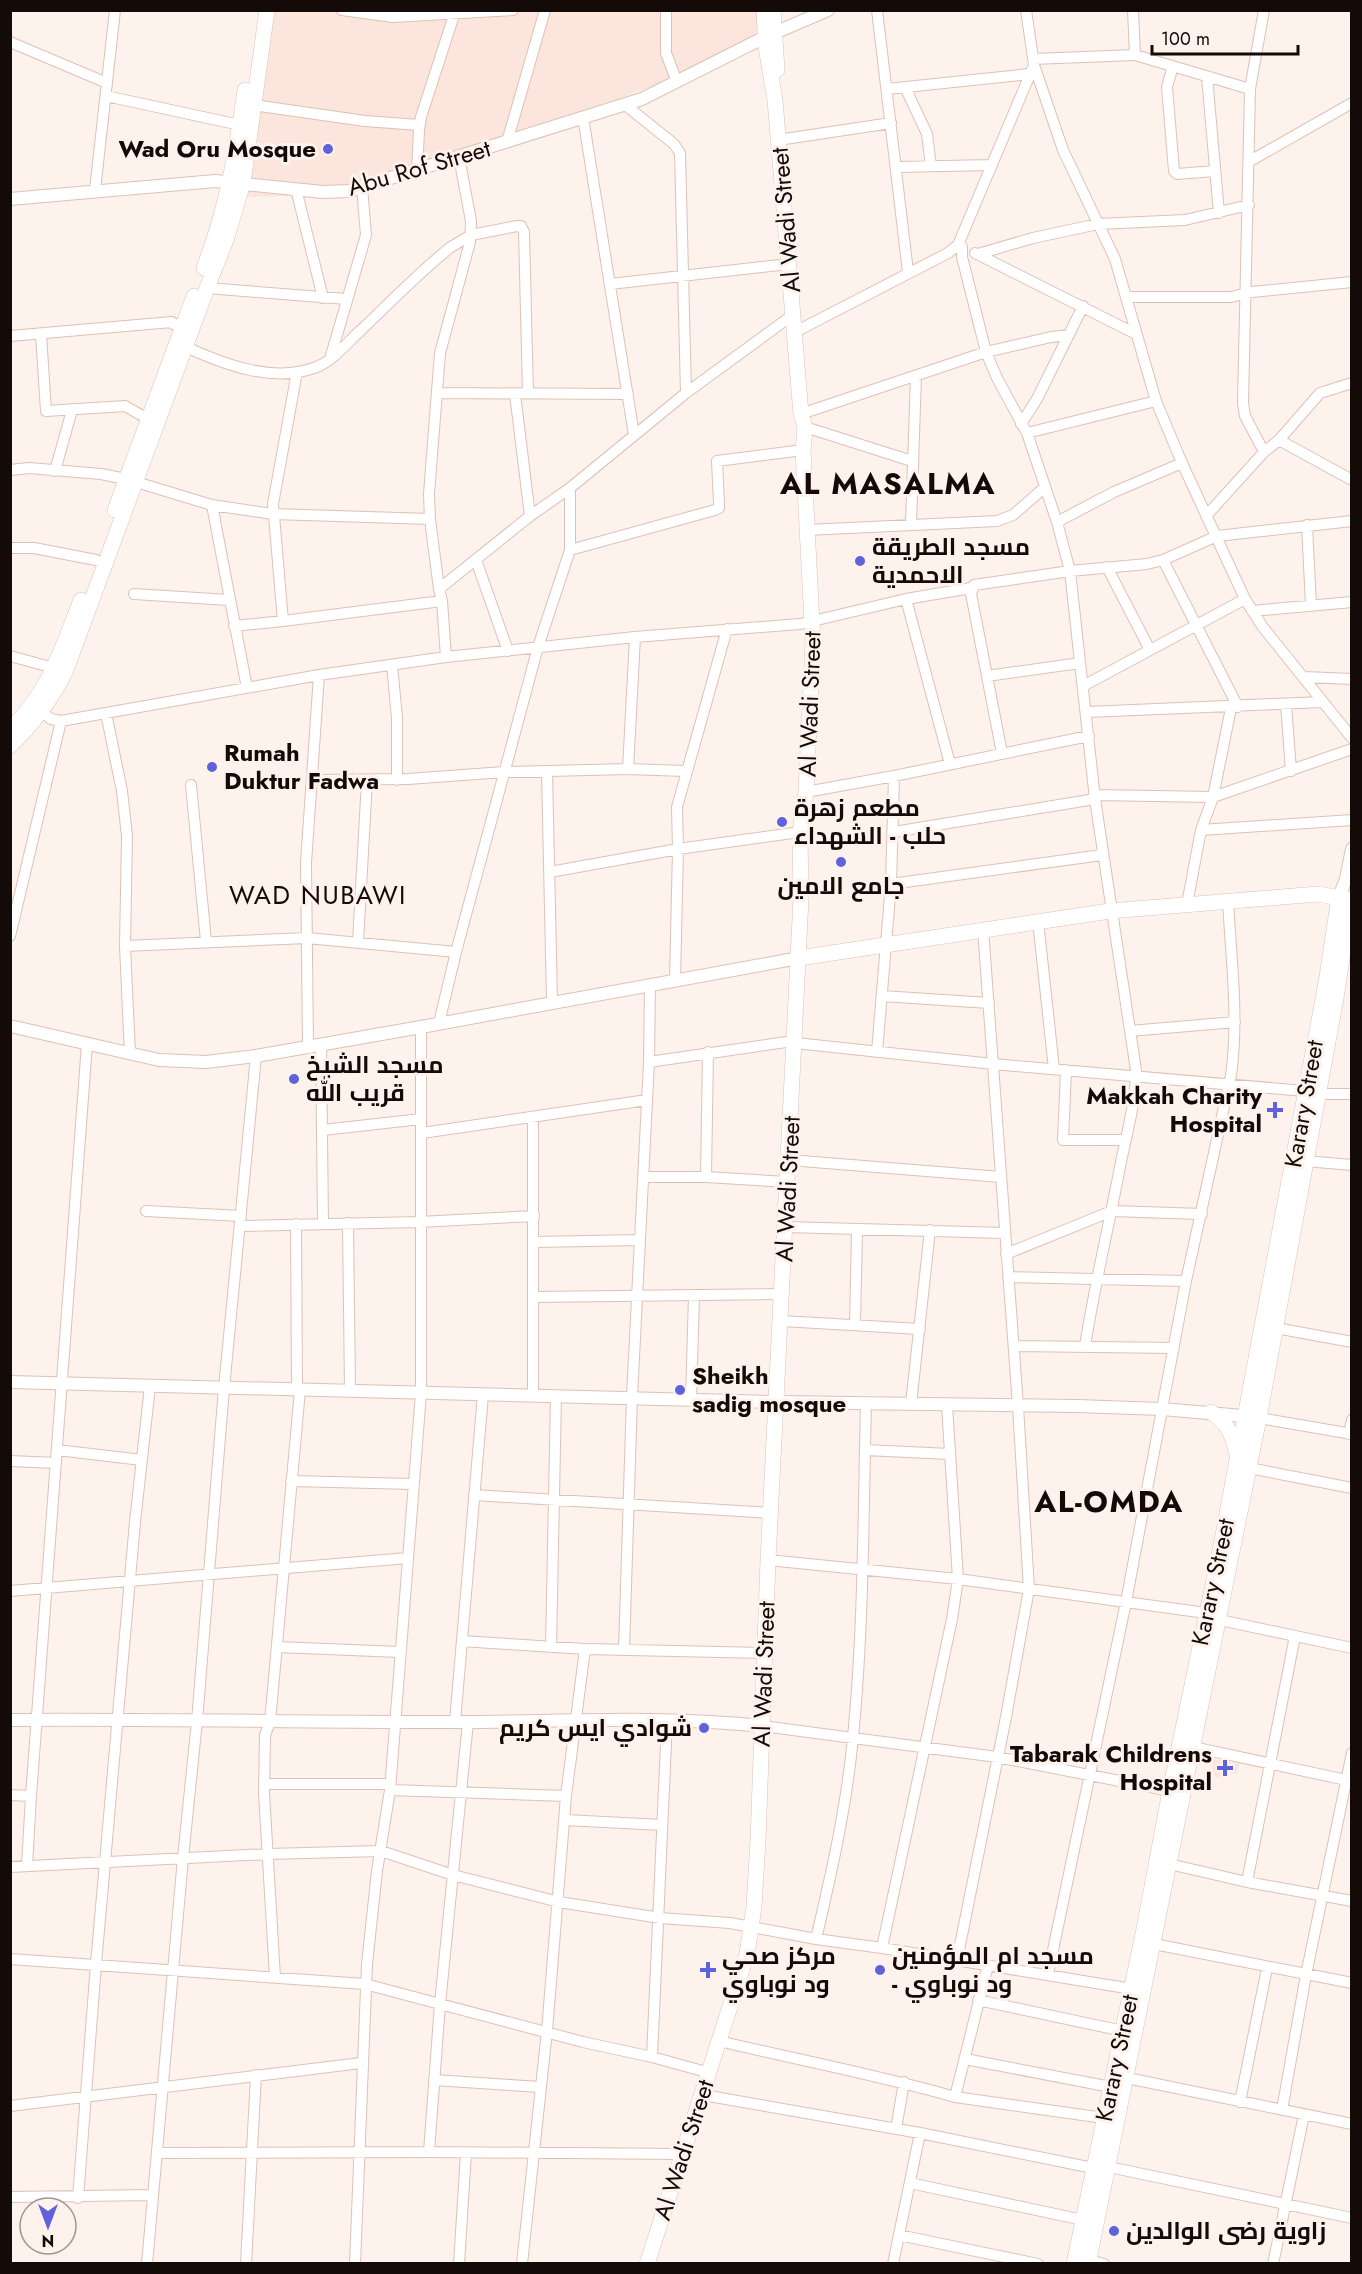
<svg xmlns="http://www.w3.org/2000/svg" width="1362" height="2274" viewBox="0 0 1362 2274" font-family="Jost,Cairo,sans-serif">
<style>
.built{fill:#fce5dc}
.lines{fill:none;stroke-linecap:round;stroke-linejoin:round}
.minor-casing{stroke:#dec1b5;stroke-width:12}
.tertiary-casing{stroke:#dec1b5;stroke-width:14}
.secondary-casing{stroke:#dec1b5;stroke-width:16}
.minor{stroke:#fff;stroke-width:10}
.tertiary{stroke:#fff;stroke-width:12}
.secondary{stroke:#fff;stroke-width:15}
.poi-dot{fill:#5e63db;stroke:#fef2ed;stroke-width:2}
.labels{text-anchor:middle;stroke-width:6;stroke-linejoin:round;paint-order:stroke}
.poi-label{font-size:24px;font-weight:bold;fill:#140a07;stroke:#fef2ed;text-anchor:start}
.street-label{font-size:24px;fill:#140a07;stroke:#fef2ed}
.neighbourhood-label{font-size:26px;letter-spacing:1.5px;fill:#140a07;stroke:#fef2ed}
.district-label{font-size:30px;font-weight:bold;letter-spacing:1.5px;fill:#140a07;stroke:#fef2ed}
</style>
<rect width="100%" height="100%" fill="#fef2ed"/>
<!-- built -->
<path class="built" d="M267 11H771V43L358 194 247 197Z
M1214 1759 1239 1764 1237 1774 1228 1772 1227 1779 1211 1776Z"/>
<g class="lines">
<!-- minor casing -->
<g class="minor-casing">
<path id="minor" d="M342 10 393 17 513 10
M666 10V53L677 82
M877 10 908 272
M1133 10 1135 55
M10 42 107 83
M1033 59 1135 55 1250 89
M1034 65 1063 150 1115 259 1156 401 1182 463 1245 599 1262 626 1352 738
M1173 66 1167 87 1174 171 1177 174 1215 171
M1207 77 1219 213
M905 87 927 134 931 166
M887 89 1029 74
M106 96 240 125
M624 104 674 144 680 153 686 393
M253 105 365 121 419 125
M583 117 634 435
M778 140 891 123
M507 142 545 10
M1250 161 1352 103
M896 167 992 165
M417 171 419 130 421 117 454 15
M296 189 323 298
M95 190 115 10
M962 247V257L986 352 997 378 1027 433 1057 522 1070 571 1095 799 1136 1070C1136 1099 1128 1129 1122 1157 1110 1220 1095 1283 1085 1346
M975 253 1136 334
M978 254 1033 238 1098 224 1185 220 1249 205
M610 284 789 264
M207 288 346 299
M1127 297H1231L1252 292 1352 282
M795 332 948 253 958 245 1034 65 1026 10
M41 334 46 411 125 406 148 419
M10 336 172 322 173 324 188 325
M186 347C223 364 272 383 314 368 332 362 346 344 360 331 390 303 419 272 451 247L471 235 517 226H521L524 232 528 393
M330 359 366 235 362 187
M297 372 273 504 283 621 442 601
M437 393 628 394
M515 394 530 516
M801 414 986 352 1051 337 1069 335
M1021 424 1037 399 1083 306
M805 427 912 461
M1027 433 1156 401
M1279 440 1352 480
M1264 452 1245 416 1243 403 1250 89 1264 10
M10 470 29 468 101 474 126 479 212 505 273 514 430 519
M55 471 72 410
M212 505 247 688
M1206 516 1264 452 1279 440 1320 393 1352 383
M1057 522 1114 492 1182 463
M911 524 916 376
M1307 525 1311 605
M807 530 997 521 1013 515 1044 488
M10 548H34L96 560
M570 550V488
M476 560 508 651
M1163 560 1238 707
M1107 567 1150 650
M439 589 430 519 429 494 440 353 470 242 471 221 459 157
M134 594 229 600
M906 599 950 764
M1252 611 1352 602
M234 626 283 621
M10 656 54 668
M446 657 442 601 439 589 530 516 570 488 686 393 794 314
M392 665 397 718V780
M987 676 1080 663
M1304 677 1352 679
M1083 686 1245 599
M1286 704 1291 771
M36 707 51 719 61 721 319 675 446 657 635 637 800 624 906 599 971 588
M1087 712 1322 702
M106 713 122 791 127 836 125 946 130 1054
M1002 753 971 594 974 585 1070 571 1147 564 1163 560 1217 536 1352 521
M628 769 635 637
M547 771 552 1002
M312 780 408 779 504 772 628 769 685 771
M191 785 206 941
M806 792 894 776 1089 736
M1094 795 1213 797 1352 749
M1201 830 1352 820
M894 832 1095 799
M550 872 678 849 800 832
M891 884 1102 855
M1187 904 1201 830 1213 797 1231 708
M1038 921 1054 1069
M10 936 61 721
M358 942 367 780
M125 946 307 938 456 952
M675 980 678 849 677 807 727 629
M882 996 989 1003
M439 1023 456 952 538 647 570 550 715 510 719 508V503L717 461 803 450
M1130 1031 1235 1022
M321 1044 323 1223
M308 1046 306 863 319 675
M877 1052 891 884 894 776
M649 1062 786 1042 993 1064 1305 1091
M1066 1070 1063 1140H1125
M1318 1094H1352
M323 1130 421 1119
M422 1133 647 1100
M789 1160 1001 1177
M1305 1161 1352 1165
M643 1177H706L787 1182
M706 1177 708 1052
M146 1211 241 1216
M348 1223 350 1391
M296 1224 297 1390
M240 1226 419 1222 534 1216
M785 1227 1005 1233
M534 1242 640 1240
M1006 1254 1112 1211 1202 1214
M1008 1277 1186 1281
M533 1297 783 1294
M782 1321 920 1329
M855 1325 857 1229
M1276 1328 1352 1342
M1014 1346 1174 1348
M533 1396V1118
M691 1399 694 1295
M911 1404 930 1230
M1259 1418 1352 1434
M1349 1434 1352 1420
M57 1450 142 1460
M865 1450 950 1454
M10 1461 56 1463
M1249 1468 1352 1488
M291 1481 413 1484
M474 1495 772 1513
M768 1560 958 1579 1206 1613
M10 1591 408 1558
M1220 1620 1352 1648
M462 1641 585 1649
M277 1647 400 1652
M551 1647 556 1396
M624 1650 632 1397 649 1062 650 984
M455 1722 483 1395
M762 1726 997 1757 1176 1792
M1193 1747 1351 1781
M264 1784H390
M390 1790 566 1796
M10 1795 31 1796 87 1044
M565 1820 662 1825
M1169 1864 1247 1882 1352 1901
M27 1866 31 1796
M10 1867 268 1854 381 1851 453 1875 559 1902 660 1918 730 1923 816 1939 882 1948 1132 1989
M1247 1882 1295 1636
M816 1939C830 1879 844 1818 851 1756 864 1639 863 1520 866 1403
M1154 1944 1352 1983
M882 1948 952 1619 958 1579 947 1405
M10 1959 365 1984 583 2042 652 2057 710 2073
M957 1960 1006 1717 1029 1589 1018 1406 983 929
M1048 1974 1126 1602 1186 1281 1231 1075C1239 1018 1231 958 1228 901
M275 1977 264 1793 265 1735 270 1722 300 1390
M978 2000 1123 2031
M719 2041C798 2060 878 2075 955 2097L988 1965
M652 2057 667 1721
M965 2059 1111 2087
M1127 2078 1352 2124
M434 2080 540 2087
M703 2095 920 2133 1093 2168
M955 2097 1104 2118
M1240 2102 1267 1968
M10 2106 361 2063
M1282 2110 1306 1975 1352 1753
M896 2129 904 2082
M429 2152 440 2004 468 1722
M157 2153 429 2152 683 2154
M1109 2167 1352 2218
M910 2183 1083 2220
M10 2197 153 2195
M78 2198 96 1964 135 1522 150 1386
M899 2235 1038 2264
M1089 2260 1104 2264
M147 2264 183 1858 197 1721 224 1388 256 1056
M246 2264 256 2075
M355 2264 367 1964 377 1871 390 1790 421 1393V1027
M459 2264 466 2153
M522 2264 547 2031 566 1796 585 1649 765 1653
M893 2264 920 2133
M1273 2264 1304 2115"/>
</g>
<!-- tertiary casing -->
<g class="tertiary-casing">
<path id="tertiary" d="M10 199 215 181 323 192 349 191 642 99 765 37 828 10
M1339 897 1346 879 1352 849
M10 1026 159 1060 206 1062 256 1056 421 1027 799 958
M10 1382 776 1402 1077 1406 1162 1409 1254 1417
M10 1720C160 1719 309 1722 459 1722 559 1722 662 1715 762 1726"/>
</g>
<!-- secondary casing -->
<g class="secondary-casing">
<path id="secondary" d="M773 10 777 70
M204 268C227 208 236 154 245 90
M115 510 194 296
M10 729C48 695 63 646 81 600
M10 746C34 723 52 699 66 670L207 288 226 240 243 183 267 10
M799 958 1110 911 1318 894 1351 900 1336 998 1259 1418 1088 2264
M1211 1412C1227 1423 1232 1433 1236 1451
M647 2264 747 1954 754 1907 758 1841 768 1560 801 899 800 832 806 792 813 642 803 450 805 427 801 414 775 100 766 47 764 10
M1074 2264 1144 1929 1170 1791 1221 1546 1326 983 1339 897"/>
</g>
<!-- minor -->
<use href="#minor" class="minor"/>
<!-- tertiary -->
<use href="#tertiary" class="tertiary"/>
<!-- secondary -->
<use href="#secondary" class="secondary"/>
</g>
<!-- markers -->
<g class="poi-dot">
<circle cx="328" cy="149" r="6"/>
<circle cx="860" cy="561" r="6"/>
<circle cx="212" cy="767" r="6"/>
<circle cx="782" cy="822" r="6"/>
<circle cx="841" cy="862" r="6"/>
<circle cx="294" cy="1079" r="6"/>
<path d="M1272 1101h6v6h6v6h-6v6h-6v-6h-6v-6h6z"/>
<circle cx="680" cy="1390" r="6"/>
<circle cx="704" cy="1728" r="6"/>
<path d="M1222 1759h6v6h6v6h-6v6h-6v-6h-6v-6h6z"/>
<path d="M705 1961h6v6h6v6h-6v6h-6v-6h-6v-6h6z"/>
<circle cx="880" cy="1970" r="6"/>
<circle cx="1114" cy="2231" r="6"/>
</g>
<g class="labels">
<!-- poi labels -->
<g class="poi-label">
<text x="316" y="157" text-anchor="end">Wad Oru Mosque</text>
<text x="872" y="555">مسجد الطريقة<tspan x="872" dy="28">الاحمدية</tspan></text>
<text x="224" y="761">Rumah<tspan x="224" dy="28">Duktur Fadwa</tspan></text>
<text x="794" y="816">مطعم زهرة<tspan x="794" dy="28">حلب - الشهداء</tspan></text>
<text x="841" y="894" text-anchor="middle">جامع الامين</text>
<text x="306" y="1073">مسجد الشيخ<tspan x="306" dy="28">قريب الله</tspan></text>
<text x="1262" y="1104" text-anchor="end">Makkah Charity<tspan x="1262" dy="28">Hospital</tspan></text>
<text x="692" y="1384">Sheikh<tspan x="692" dy="28">sadig mosque</tspan></text>
<text x="692" y="1736" text-anchor="end">شوادي ايس كريم</text>
<text x="1212" y="1762" text-anchor="end">Tabarak Childrens<tspan x="1212" dy="28">Hospital</tspan></text>
<text x="722" y="1964">مركز صحي<tspan x="722" dy="28">ود نوباوي</tspan></text>
<text x="892" y="1964">مسجد ام المؤمنين<tspan x="892" dy="28">- ود نوباوي</tspan></text>
<text x="1126" y="2239">زاوية رضى الوالدين</text>
</g>
<!-- street labels -->
<g class="street-label">
<text transform="translate(419 168) rotate(-16)" y="8">Abu Rof Street</text>
<text transform="translate(786 220) rotate(-95)" y="8">Al Wadi Street</text>
<text transform="translate(810 704) rotate(-88)" y="8">Al Wadi Street</text>
<text transform="translate(1304 1104) rotate(-80)" y="8">Karary Street</text>
<text transform="translate(788 1189) rotate(-87)" y="8">Al Wadi Street</text>
<text transform="translate(1213 1582) rotate(-78)" y="8">Karary Street</text>
<text transform="translate(764 1674) rotate(-88)" y="8">Al Wadi Street</text>
<text transform="translate(1117 2058) rotate(-78)" y="8">Karary Street</text>
<text transform="translate(684 2150) rotate(-72)" y="8">Al Wadi Street</text>
</g>
<!-- neighbourhood labels -->
<g class="neighbourhood-label">
<text x="318" y="904">WAD NUBAWI</text>
</g>
<!-- district labels -->
<g class="district-label">
<text x="888" y="494">AL MASALMA</text>
<text x="1109" y="1512">AL-OMDA</text>
</g>
</g>
<!-- border -->
<rect width="1362" height="2274" fill="none" stroke="#140a07" stroke-width="24"/>
<!-- north arrow -->
<g transform="translate(48 2226) rotate(180)"><circle r="28" fill="#fef2ed" stroke="#a09591" stroke-width="1.5"/>
<path d="M0-4.5L10 22L0 15L-10 22Z" fill="#5e63db"/>
<text y="-9" font-size="16" font-weight="bold" text-anchor="middle" fill="#140a07">N</text>
</g>
<!-- scale -->
<path d="M1152 45v9h146v-9" fill="none" stroke="#140a07" stroke-width="3"/>
<text x="1161" y="45" font-size="18" fill="#140a07" stroke="#fef2ed" stroke-width="4.5" paint-order="stroke">100 m</text>
</svg>
